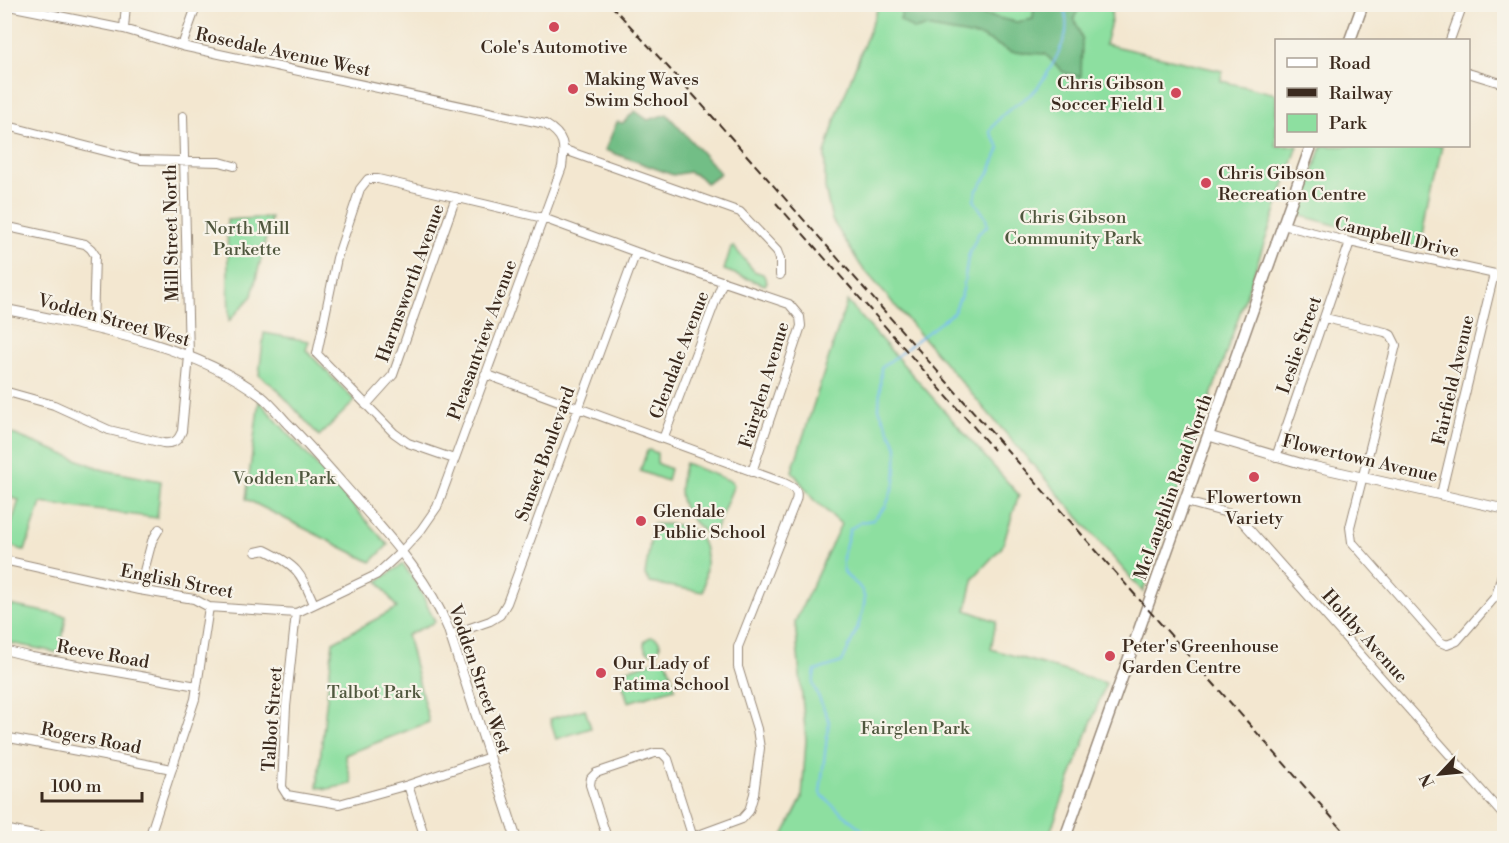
<svg xmlns="http://www.w3.org/2000/svg" width="1509" height="843" viewBox="0 0 1509 843" font-family="'Libre Bodoni',serif">
<style>
.green{fill:#8ddfa0;stroke:#64845f;stroke-width:1.5}
.forest{fill:#72be86;stroke:#567452;stroke-width:1.5}
.lines{fill:none;stroke-linecap:round;stroke-linejoin:round}
.stream{stroke:#7bbff1;stroke-width:2}
.minor-casing{stroke:#978877;stroke-width:10}
.tertiary-casing{stroke:#978877;stroke-width:11}
.secondary-casing{stroke:#978877;stroke-width:13}
.minor{stroke:#fff;stroke-width:8}
.tertiary{stroke:#fff;stroke-width:9}
.secondary{stroke:#fff;stroke-width:10}
.rail{stroke:#3b2a1e;stroke-width:2;stroke-dasharray:9 4.5;stroke-linecap:butt}
.poi-dot{fill:#d1495b;stroke:#f7f3e8;stroke-width:2}
.labels{text-anchor:middle;stroke-width:4.5;stroke-linejoin:round;paint-order:stroke}
.poi-label{font-size:18px;fill:#3b2a1e;stroke:#f7f3e8;text-anchor:start}
.street-label{font-size:18px;fill:#3b2a1e;stroke:#f7f3e8}
.park-label{font-size:18px;fill:#50573e;stroke:#f7f3e8}
</style>
<rect width="100%" height="100%" fill="#f7f3e8"/>
<filter id="ink" filterUnits="userSpaceOnUse"><feTurbulence type="fractalNoise" baseFrequency=".0167" numOctaves="2"/><feDisplacementMap in="SourceGraphic" scale="12" xChannelSelector="R" yChannelSelector="G"/><feConvolveMatrix kernelMatrix="1 2 1 2 8 2 1 2 1" color-interpolation-filters="sRGB"/></filter>
<filter id="wash" filterUnits="userSpaceOnUse"><feTurbulence type="fractalNoise" baseFrequency=".008" numOctaves="4" result="noise"/><feDisplacementMap in="SourceGraphic" scale="24" xChannelSelector="R" yChannelSelector="G"/><feGaussianBlur stdDeviation="1.35" result="paint"/><feColorMatrix in="noise" values="0 0 0 0 0 0 0 0 0 0 0 0 0 0 0 0 0 1.4 0 .05"/><feComposite in="paint" operator="in"/></filter>
<g filter="url(#wash)">
<rect width="100%" height="100%" fill="#f3e7d0"/>
<!-- green -->
<path class="green" d="M991 4 1013 9 1016 4 1113 5 1111 17 1112 18 1105 44 1222 71 1221 81 1276 94V146H1298L1143 592 861 266 832 220 825 188V154L835 120 879 5Z
M1322 146H1442L1420 248 1298 215Z
M271 217 252 296 229 321 227 220Z
M733 246 754 271 763 274 767 282 765 285 724 270 731 247Z
M847 301 1019 495 1002 547 974 577 966 610 996 621 991 649 1106 683 1048 838H782L802 798 806 740 795 622 841 524 813 499 792 471Z
M264 333 309 341 306 350 355 401 319 436 276 388 259 375Z
M259 401 388 545 371 562 246 499Z
M5 431 104 470 161 481 157 518 41 503 25 551 5 544 19 500 5 496Z
M649 450 657 453V463L670 469 667 481 640 471 647 451Z
M685 463 731 481 734 485 712 538C683 515 673 500 685 463Z
M653 524C663 525 678 523 687 527 713 539 706 570 703 592L650 583 645 575Z
M403 564 418 586 435 622 407 635 429 722 345 755 352 784 327 789 317 787 333 642 397 608 378 581Z
M4 604 66 616 60 653 5 642Z
M644 645a8 8 0 1 1 16 0a8 8 0 1 1-16 0Z
M666 658 675 688 628 702 619 672Z
M585 709 591 728 556 739 550 719Z"/>
<!-- forest -->
<path class="forest" d="M904 5H941L1016 22 1033 19 1034 5H1081L1074 18 1082 38 1081 77 1063 72 1045 54 1011 52 982 37 925 27 914 30 900 20Z
M635 111 648 120 667 114 720 173 717 177 706 183 699 176 689 172 673 175 605 150 617 122 623 123Z"/>
<g class="lines">
<!-- stream -->
<path class="stream" d="M872 838 831 804 820 793 829 721 813 684 815 671 842 662C848 649 868 610 864 596 860 583 853 583 846 575 838 563 847 542 850 529L861 522 873 520 886 506 895 482 897 447 879 409 881 368 954 312 963 290 968 257 978 234 987 226 986 218 974 200 977 190 988 175 1000 148 990 132C999 114 1015 106 1031 94 1044 83 1059 54 1065 37 1068 27 1066 14 1064 4"/>
</g>
</g>
<g filter="url(#ink)">
<g class="lines">
<!-- minor casing -->
<g class="minor-casing">
<path id="minor" d="M4 5 124 29 182 46 545 124C565 136 565 145 562 167L437 507 421 530 401 552 376 575 296 613 209 607 194 599 139 590 4 560
M4 18 9 4
M124 29 126 4
M1450 40 1463 4
M182 46 197 4
M1468 73 1504 84
M4 125 140 160 220 162 234 166
M565 150 740 212 777 251 780 259V275
M1283 225 1350 242 1504 276
M4 226 85 244 91 249 95 255 93 328
M1325 318 1385 332 1391 335 1396 345 1350 527 1352 542 1440 642 1447 645 1457 641 1496 596 1504 567
M485 374 784 483C793 487 799 490 796 500L738 647V667L757 729 760 748 754 794 749 811 742 819 693 837
M4 391 54 405 109 430 163 443C174 444 178 441 182 431L189 356 183 116
M366 405 393 375 456 197
M663 439 723 281
M1276 457 1350 242
M454 459 408 443 394 433 317 354 337 258 360 189 368 179H378L543 218 636 252 789 304 800 317 801 326 752 472
M1441 494 1494 274
M1186 502 1231 514 1241 520 1504 816
M256 552 265 550C298 566 300 572 314 604
M139 590 152 541 159 529
M296 613 286 707 282 787 287 795 339 804 408 785 490 757
M450 635 490 621 500 615 507 603 636 252
M4 650 32 657 197 686
M4 737 172 769
M408 785 425 838
M4 829 48 838
M149 838 195 699 209 607
M607 838 590 785 591 778 596 773 655 753H662L668 759 693 838"/>
</g>
<!-- tertiary casing -->
<g class="tertiary-casing">
<path id="tertiary" d="M4 309C86 326 194 344 261 396 270 403 278 413 286 422 311 447 333 473 356 499 391 539 428 579 448 628L516 838
M1209 436 1303 464 1504 509"/>
</g>
<!-- secondary casing -->
<g class="secondary-casing">
<path id="secondary" d="M1350 40 1363 4
M1065 838 1311 146"/>
</g>
<!-- minor -->
<use href="#minor" class="minor"/>
<!-- tertiary -->
<use href="#tertiary" class="tertiary"/>
<!-- secondary -->
<use href="#secondary" class="secondary"/>
<!-- rail -->
<path class="rail" d="M610 4 689 90 1350 838
M776 203 994 450"/>
</g>
</g>
<!-- markers -->
<g class="poi-dot">
<circle cx="554" cy="27" r="6"/>
<circle cx="573" cy="89" r="6"/>
<circle cx="1176" cy="93" r="6"/>
<circle cx="1206" cy="183" r="6"/>
<circle cx="1254" cy="477" r="6"/>
<circle cx="641" cy="521" r="6"/>
<circle cx="1110" cy="656" r="6"/>
<circle cx="601" cy="673" r="6"/>
</g>
<g class="labels">
<!-- poi labels -->
<g class="poi-label">
<text x="554" y="53" text-anchor="middle">Cole's Automotive</text>
<text x="585" y="85">Making Waves<tspan x="585" dy="21">Swim School</tspan></text>
<text x="1164" y="89" text-anchor="end">Chris Gibson<tspan x="1164" dy="21">Soccer Field 1</tspan></text>
<text x="1218" y="179">Chris Gibson<tspan x="1218" dy="21">Recreation Centre</tspan></text>
<text x="1254" y="503" text-anchor="middle">Flowertown<tspan x="1254" dy="21">Variety</tspan></text>
<text x="653" y="517">Glendale<tspan x="653" dy="21">Public School</tspan></text>
<text x="1122" y="652">Peter's Greenhouse<tspan x="1122" dy="21">Garden Centre</tspan></text>
<text x="613" y="669">Our Lady of<tspan x="613" dy="21">Fatima School</tspan></text>
</g>
<!-- street labels -->
<g class="street-label">
<text transform="translate(283 52) rotate(12)" y="6">Rosedale Avenue West</text>
<text transform="translate(171 233) rotate(-91)" y="6">Mill Street North</text>
<text transform="translate(1397 237) rotate(13)" y="6">Campbell Drive</text>
<text transform="translate(410 283) rotate(-70)" y="6">Harmsworth Avenue</text>
<text transform="translate(114 320) rotate(15)" y="6">Vodden Street West</text>
<text transform="translate(482 340) rotate(-70)" y="6">Pleasantview Avenue</text>
<text transform="translate(1299 345) rotate(-71)" y="6">Leslie Street</text>
<text transform="translate(679 355) rotate(-69)" y="6">Glendale Avenue</text>
<text transform="translate(1453 380) rotate(-77)" y="6">Fairfield Avenue</text>
<text transform="translate(764 385) rotate(-73)" y="6">Fairglen Avenue</text>
<text transform="translate(545 454) rotate(-70)" y="6">Sunset Boulevard</text>
<text transform="translate(1360 458) rotate(13)" y="6">Flowertown Avenue</text>
<text transform="translate(1173 487) rotate(-70)" y="6">McLaughlin Road North</text>
<text transform="translate(177 581) rotate(11)" y="6">English Street</text>
<text transform="translate(1365 636) rotate(48)" y="6">Holtby Avenue</text>
<text transform="translate(103 654) rotate(10)" y="6">Reeve Road</text>
<text transform="translate(480 679) rotate(71)" y="6">Vodden Street West</text>
<text transform="translate(272 719) rotate(-86)" y="6">Talbot Street</text>
<text transform="translate(91 738) rotate(11)" y="6">Rogers Road</text>
</g>
<!-- park labels -->
<g class="park-label">
<text x="1073" y="223">Chris Gibson<tspan x="1073" dy="21">Community Park</tspan></text>
<text x="247" y="234">North Mill<tspan x="247" dy="21">Parkette</tspan></text>
<text x="284" y="484">Vodden Park</text>
<text x="374" y="698">Talbot Park</text>
<text x="915" y="734">Fairglen Park</text>
</g>
</g>
<!-- margin -->
<rect width="1509" height="843" fill="none" stroke="#f7f3e8" stroke-width="24"/>
<!-- legend -->
<rect x="1275" y="39" width="195" height="108" fill="#f7f3e8" stroke="#aca397" stroke-width="1.5"/>
<rect x="1287" y="58" width="30" height="9" fill="#ffffff" stroke="#aca397" stroke-width="1.5"/>
<text x="1329" y="69" font-size="18" fill="#3b2a1e">Road</text>
<rect x="1287" y="88" width="30" height="9" fill="#3b2a1e" stroke="#aca397" stroke-width="1.5"/>
<text x="1329" y="99" font-size="18" fill="#3b2a1e">Railway</text>
<rect x="1287" y="114" width="30" height="18" fill="#8ddfa0" stroke="#aca397" stroke-width="1.5"/>
<text x="1329" y="129" font-size="18" fill="#3b2a1e">Park</text>
<!-- north arrow -->
<g transform="translate(1440 774) rotate(244)" stroke="#f7f3e8" stroke-width="4.5" paint-order="stroke">
<path d="M0-4.5L10 22L0 15L-10 22Z" fill="#3b2a1e"/>
<text y="-9" font-size="16" font-weight="bold" text-anchor="middle" fill="#3b2a1e">N</text>
</g>
<!-- scale -->
<path d="M42 792v9h100v-9" fill="none" stroke="#3b2a1e" stroke-width="3"/>
<text x="51" y="792" font-size="18" fill="#3b2a1e" stroke="#f7f3e8" stroke-width="4.5" paint-order="stroke">100 m</text>
</svg>
